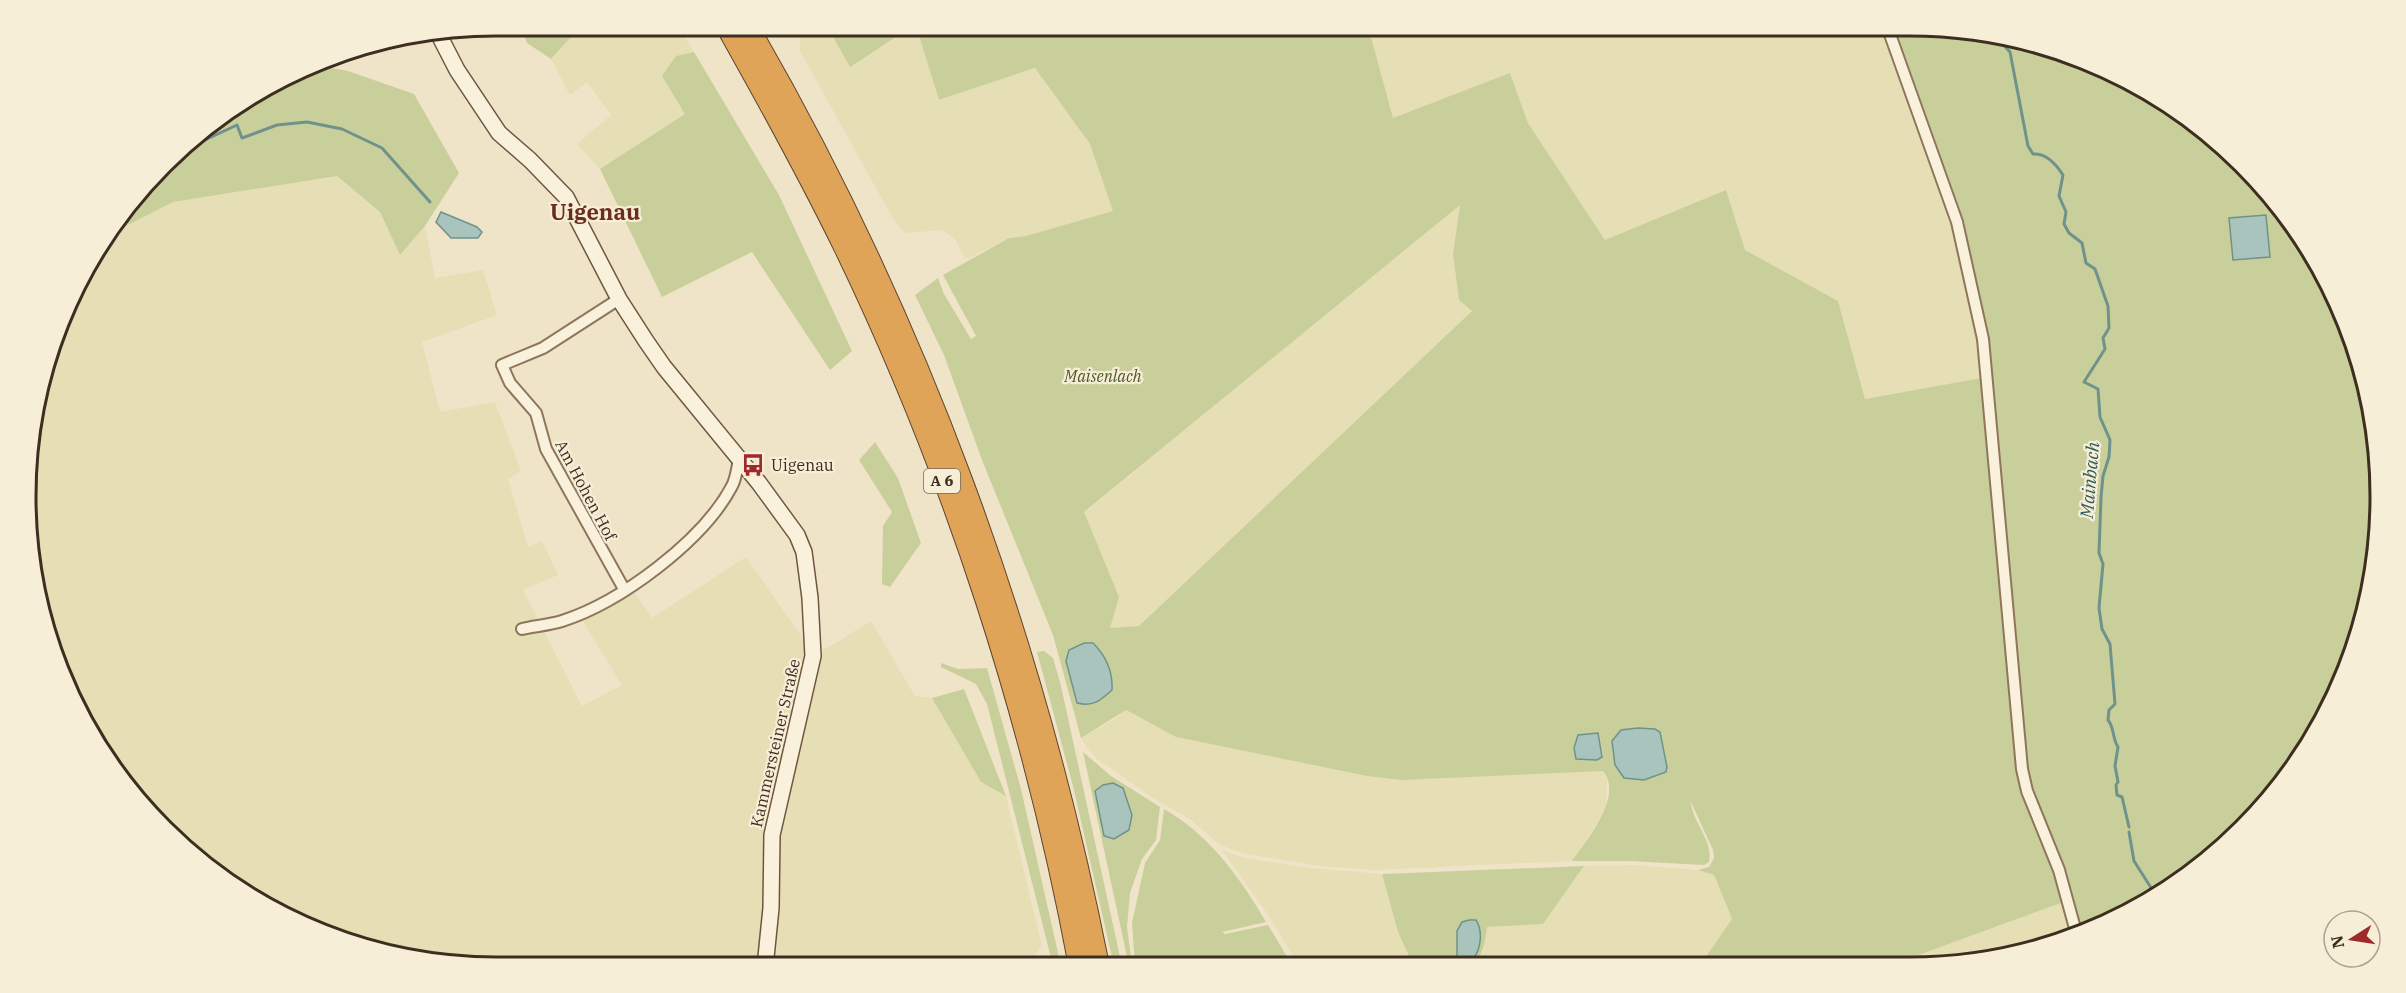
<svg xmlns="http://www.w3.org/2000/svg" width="2406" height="993" viewBox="0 0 2406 993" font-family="'IBM Plex Serif',serif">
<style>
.farmland{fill:#e6deb5}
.green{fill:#c9cf9b;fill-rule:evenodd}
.water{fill:#a9c4bc;stroke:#6f938a;stroke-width:1.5}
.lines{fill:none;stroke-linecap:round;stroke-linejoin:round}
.stream{stroke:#6f938a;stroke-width:3}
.street-casing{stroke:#8d765c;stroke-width:14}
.secondary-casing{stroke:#6f573f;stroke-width:18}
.highway-casing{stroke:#5b4430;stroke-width:22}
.street{stroke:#faf1dc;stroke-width:10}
.secondary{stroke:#faf1dc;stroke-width:15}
.highway{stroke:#e0a458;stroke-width:20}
.labels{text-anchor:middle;stroke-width:4.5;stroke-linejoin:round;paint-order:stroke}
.shield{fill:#f7eed8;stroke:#756857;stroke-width:1.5}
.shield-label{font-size:15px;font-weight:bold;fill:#3d2e20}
.park-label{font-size:16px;font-style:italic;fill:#4d5a26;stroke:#f7eed8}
.poi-label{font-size:16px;fill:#3d2e20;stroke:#f7eed8;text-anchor:start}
.street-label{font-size:16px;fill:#3d2e20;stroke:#f7eed8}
.water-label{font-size:18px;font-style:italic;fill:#2f5d5a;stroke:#f7eed8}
.district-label{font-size:22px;font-weight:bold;fill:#6b2e1e;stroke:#f7eed8}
.rim{fill:none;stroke:#3d2e20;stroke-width:3}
</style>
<rect width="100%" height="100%" fill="#f0e4c8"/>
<!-- farmland -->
<path class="farmland" d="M581 26H678L694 52 676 56 680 104 686 114 600 169 577 144 611 115 587 82 570 95 551 59Z
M806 26H827L850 66 916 26 939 100 1035 68 1090 144 1114 211 1026 236 1009 238 969 258 964 257 955 239 943 230 905 233 892 217 800 51V34Z
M1368 26H1887L1945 186 1988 377 1865 399 1838 301 1745 250 1726 191 1605 240 1528 123 1510 73 1393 119Z
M337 176 380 212 400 255 425 226 435 278 483 270 497 315 422 342 440 412 495 402 521 471 508 479 528 547 542 541 558 575 523 590 582 706 622 685 580 617 635 593 652 618 746 557 813 653 829 647 871 621 915 696 932 698 981 782 1006 796 1042 946 1034 955 1015 966 497 967 345 943 210 870 143 807 89 732 34 588 30 435 50 345 88 261 112 233 173 202Z
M1460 204 1453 254 1459 300 1472 311 1139 626 1110 628 1084 513Z
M1125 710 1176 737 1367 776 1425 779 1603 770 1607 780 1606 810 1572 861 1375 870 1320 866 1245 854 1220 845 1190 819 1156 800 1097 759 1087 748 1081 738 1118 717Z
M1222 850 1245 858 1310 868 1382 874 1398 932 1413 965H1298L1271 919Z
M1634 865 1698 870 1714 875 1732 920 1701 964 1472 965 1480 959 1484 949 1487 927 1543 924 1584 866Z
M2061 903 2070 934 1971 963 1894 964Z"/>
<!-- green -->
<path class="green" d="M520 26H581L551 59 527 43Z
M827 26H913L850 67Z
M916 26H1368L1393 118 1510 73 1528 123 1605 240 1726 190 1745 250 1838 301 1865 399 1987 377 1945 186 1887 26H1910L2061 50 2145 88 2220 142 2283 210 2332 288 2364 374 2379 465 2377 558 2356 648 2301 758 2220 851 2118 919 2070 934 2061 903 1894 964H1701L1732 919 1714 875 1698 870 1709 867 1714 858 1713 850 1691 802C1692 822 1714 841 1709 862L1704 865 1629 861H1572C1586 840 1624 797 1603 771L1402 780 1367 776 1176 737 1126 710 1081 738 1053 635 982 460 944 355 915 295 938 278 944 294 971 339 976 336 943 275 1009 238 1026 236 1113 211 1090 144 1035 68 939 100ZM1460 205 1453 254 1459 300 1472 311 1139 626 1110 628 1119 597 1084 512Z
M694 52 779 195 852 351 830 370 752 252 662 297 600 169 685 114 662 76 676 56Z
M314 65 348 71 414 94 459 173 425 226 400 255 380 212 337 176 173 202 112 233 186 142 261 88Z
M875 442 898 478 921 543 890 587 882 584 883 526 892 512 859 460Z
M1044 651 1053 658 1061 686 1122 966H1114L1073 786 1037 652Z
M941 663 958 669 987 668 1021 789 1061 966H1053L987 704 976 684 941 667Z
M964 689 1006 796 981 782 932 698Z
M1083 752 1111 776 1160 807 1156 840 1142 859 1130 893 1127 927 1132 966H1129Z
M1164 809C1209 834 1241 879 1266 922L1222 932 1225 934 1268 925 1292 965 1135 966 1132 923 1145 863 1160 840Z
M1584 866 1543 924 1487 927C1485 942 1484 955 1472 965H1413L1398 932 1382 874Z"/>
<!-- water -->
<path class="water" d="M441 212 477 227 482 232 478 238H451L436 222Z
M2266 215 2270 257 2233 260 2229 218Z
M1084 643H1093C1106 656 1113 672 1112 690 1100 701 1093 707 1077 703L1066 661 1069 650Z
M1638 728 1655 729 1660 732 1667 767 1666 772 1644 780 1624 778 1615 765 1612 741 1621 730Z
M1598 733 1602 757 1597 760 1576 759 1574 748 1578 735Z
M1113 783 1123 788 1132 815 1129 830 1114 839 1104 836 1095 791 1103 785Z
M1469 920H1476C1483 931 1481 948 1474 958L1462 960 1457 956V931L1462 922Z"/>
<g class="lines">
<!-- stream -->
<path class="stream" d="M1999 40 2010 52 2028 146 2033 154C2046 153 2056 164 2063 175L2059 196 2066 212 2064 224 2069 233 2082 243 2086 263 2095 269 2108 306 2109 328 2103 338 2105 349 2084 382 2098 389 2100 417 2110 440 2109 457 2103 476 2101 497 2099 553 2103 564 2099 608 2102 629 2110 644 2115 704 2109 710 2108 720C2115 729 2112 738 2118 747L2115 766 2118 782 2116 785 2117 795 2122 797 2129 827
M177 153 237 125 242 138 277 125 307 122 342 129 382 148 430 202
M2129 832 2134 861 2155 894"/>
<!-- street casing -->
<g class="street-casing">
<path id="street" d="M1887 26 1957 222 1983 339 2022 769 2027 791 2059 870 2076 932
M619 299 543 348 502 365 510 383 536 413 546 449 624 589
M522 629C535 626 549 625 562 621 621 602 703 541 732 486 736 479 737 468 739 460"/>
</g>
<!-- secondary casing -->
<g class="secondary-casing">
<path id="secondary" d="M439 35 457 70 499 133 530 160 566 197 619 299 646 341 664 367 759 483 797 535 804 552 810 598 813 656 772 835 771 908 765 967"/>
</g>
<!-- highway casing -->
<g class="highway-casing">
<path id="highway" d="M726 26C767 99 808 173 845 249 954 475 1033 720 1079 966
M748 26C917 317 1034 636 1099 966"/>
</g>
<!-- street -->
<use href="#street" class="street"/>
<!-- secondary -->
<use href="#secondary" class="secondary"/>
<!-- highway -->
<use href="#highway" class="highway"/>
</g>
<!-- icons -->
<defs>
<g id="bus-bare" transform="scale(1.8)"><path d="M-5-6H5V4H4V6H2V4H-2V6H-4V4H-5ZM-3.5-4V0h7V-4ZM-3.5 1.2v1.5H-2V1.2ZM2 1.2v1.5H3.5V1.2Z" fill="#9e2a2b" stroke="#f7eed8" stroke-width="2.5" paint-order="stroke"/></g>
</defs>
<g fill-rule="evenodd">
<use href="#bus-bare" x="753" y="465"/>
</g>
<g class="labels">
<!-- shield labels -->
<rect class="shield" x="924" y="469" width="36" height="24" rx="4.5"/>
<g class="shield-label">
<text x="942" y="486">A 6</text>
</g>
<!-- park labels -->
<g class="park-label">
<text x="1103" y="382">Maisenlach</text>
</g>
<!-- poi labels -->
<g class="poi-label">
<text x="771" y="471">Uigenau</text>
</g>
<!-- street labels -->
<g class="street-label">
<text transform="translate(586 490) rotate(62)" y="6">Am Hohen Hof</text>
<text transform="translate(775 743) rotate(-77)" y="6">Kammersteiner Straße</text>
</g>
<!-- water labels -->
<g class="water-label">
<text transform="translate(2090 480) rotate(-85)" y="6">Mainbach</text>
</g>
<!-- district labels -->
<g class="district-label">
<text x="595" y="220">Uigenau</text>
</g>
</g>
<!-- crop -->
<path d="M0 0H2406V993H0ZM496 36H1910A460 460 0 0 1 2370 496V497A460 460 0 0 1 1910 957H496A460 460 0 0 1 36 497V496A460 460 0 0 1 496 36Z" fill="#f7eed8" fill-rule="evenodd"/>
<path class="rim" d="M496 36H1910A460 460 0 0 1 2370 496V497A460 460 0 0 1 1910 957H496A460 460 0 0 1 36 497V496A460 460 0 0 1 496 36Z"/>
<!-- north arrow -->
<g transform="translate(2352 939) rotate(258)"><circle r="28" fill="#f7eed8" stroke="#ada18e" stroke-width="1.5"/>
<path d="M0-4.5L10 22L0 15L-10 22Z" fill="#9e2a2b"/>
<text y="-9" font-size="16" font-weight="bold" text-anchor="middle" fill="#3d2e20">N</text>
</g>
</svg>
